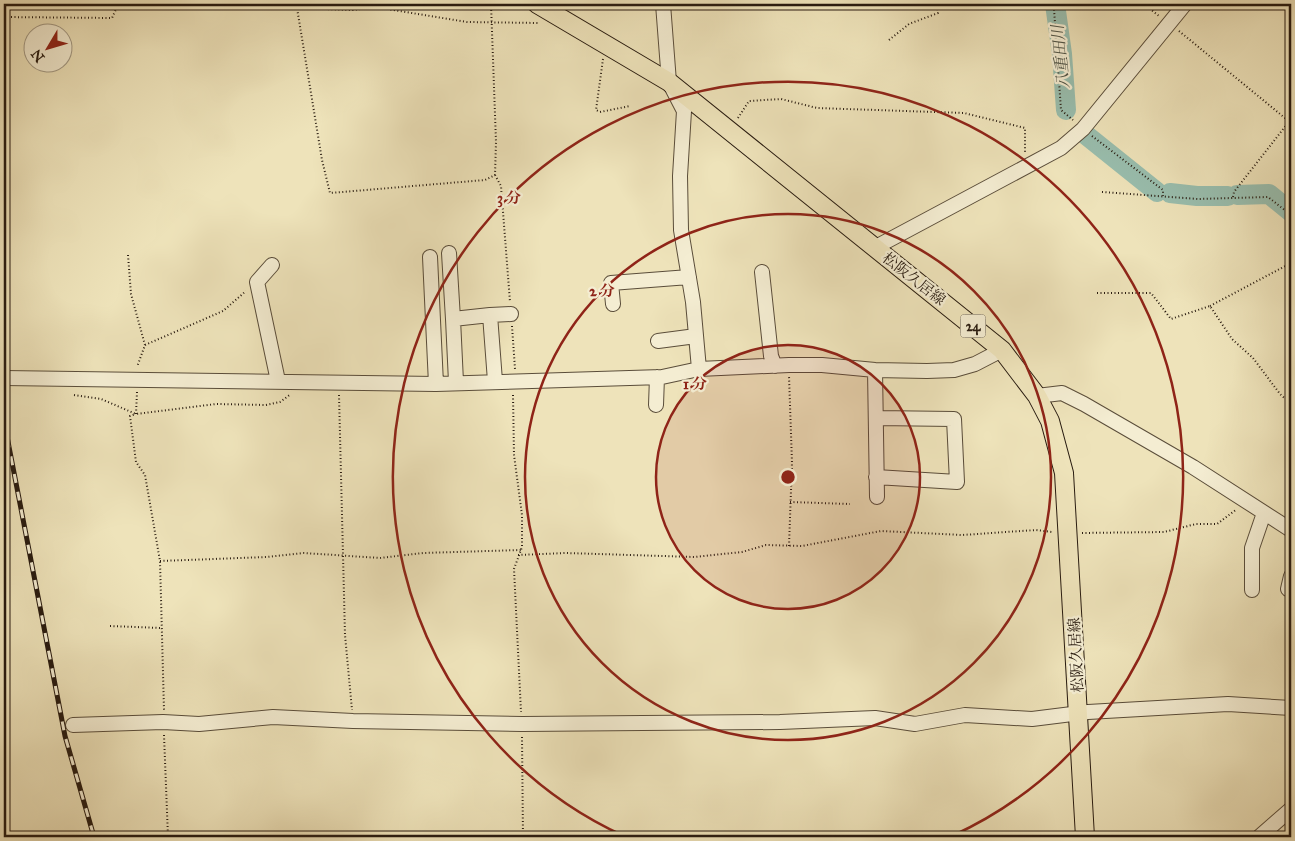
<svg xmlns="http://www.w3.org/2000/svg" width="1295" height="841" viewBox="0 0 1295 841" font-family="'IM FELL Great Primer','Noto Serif JP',serif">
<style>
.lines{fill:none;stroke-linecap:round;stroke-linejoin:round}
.river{stroke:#99beae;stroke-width:20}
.minor-casing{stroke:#5a4d3a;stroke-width:16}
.major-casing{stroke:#281b10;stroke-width:20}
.path{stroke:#281b10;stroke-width:2;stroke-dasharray:1 2.5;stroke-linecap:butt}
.minor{stroke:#f4edd2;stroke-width:14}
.major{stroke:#eee3ba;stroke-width:18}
.rail-casing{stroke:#281b10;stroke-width:5}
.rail{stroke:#f4edd2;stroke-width:3;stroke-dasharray:9;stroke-linecap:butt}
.ring{fill:none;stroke:#8f2418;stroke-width:2.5}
.labels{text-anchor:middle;stroke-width:4.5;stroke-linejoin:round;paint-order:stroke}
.shield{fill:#f4edd2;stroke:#655a4a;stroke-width:1}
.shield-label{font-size:14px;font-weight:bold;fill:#281b10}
.street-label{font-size:15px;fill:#281b10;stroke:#f4edd2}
.water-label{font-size:16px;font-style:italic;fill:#505447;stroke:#f4edd2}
.centre{fill:#8f2418;stroke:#f4edd2;stroke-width:2.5}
.ring-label{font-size:15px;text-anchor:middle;font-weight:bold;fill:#8f2418;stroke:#f4edd2;stroke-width:4.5;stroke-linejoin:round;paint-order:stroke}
</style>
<rect width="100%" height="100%" fill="#eee3ba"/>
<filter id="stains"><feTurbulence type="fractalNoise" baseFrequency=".004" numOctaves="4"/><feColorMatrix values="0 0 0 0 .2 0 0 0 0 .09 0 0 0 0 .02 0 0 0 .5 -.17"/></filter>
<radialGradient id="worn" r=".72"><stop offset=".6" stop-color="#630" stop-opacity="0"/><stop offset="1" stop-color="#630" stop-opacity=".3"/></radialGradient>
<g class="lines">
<!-- river -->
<path class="river" d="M1055 4 1062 54 1066 110
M1086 135 1157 192
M1170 193 1197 196H1228
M1237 195 1269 194 1291 212"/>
<!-- minor casing -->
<g class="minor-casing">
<path id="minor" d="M663 4 669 82 684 111 680 176 681 230 693 302 699 369
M874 248 1061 148 1083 129 1185 4
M449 253 453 319
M430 257 436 384
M272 265 257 282 278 381
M762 272 771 356 775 366
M613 304 611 283 689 277
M658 341 696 336
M875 370 877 497
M4 378 436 384 662 377 699 369 789 365H822L875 370 927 371 954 370 975 364 1002 350
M495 381 490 315 511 314
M456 382 453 319 490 315
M1037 396 1062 393 1084 404 1193 467 1291 530
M656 405 657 377
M876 418 954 419 957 482 876 477
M1288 589 1291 576
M1252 590V548L1264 513
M73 725 163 722 199 724 273 717 353 721 522 724 780 722 875 718 915 724 965 715 1032 719 1088 712 1228 704 1291 708
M1259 837 1291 809"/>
</g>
<!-- major casing -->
<g class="major-casing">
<path id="major" d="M537 4 669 82 1002 350 1037 396 1050 421 1064 473 1085 837"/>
</g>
<!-- path -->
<path class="path" d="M118 4H127
M249 4 297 8 322 160 330 193 485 180 495 175 496 142 491 4
M298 4 297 8 353 10 375 7 467 22 539 23
M1050 4 1054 9 1061 110 1073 120
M1144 4 1159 16
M4 17 112 18 118 5
M1179 31 1291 123
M889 40 909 24 938 13 937 4
M603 59 596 110 600 112 630 106
M738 118 749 101 781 99 817 108 964 113 1025 128V152
M1092 136 1163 190V196
M495 175 501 186 510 302
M1102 192 1198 199 1268 197 1291 215
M1233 197 1234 192 1291 119
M128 255 131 294 145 345 137 367
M1097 293H1151L1171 319 1210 306 1232 339 1253 358 1280 394 1291 404
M1210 306 1291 263
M512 326 515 369
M145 345 223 311 246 291
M137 392 136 414 130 416 136 462 145 475 160 561 164 710
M74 395 101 399 136 414 216 404 266 405 280 402 291 394
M339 395 345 635 352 710
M513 395 514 455 522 515V547L514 569 521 712
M790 502 850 504
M1082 533 1164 532 1196 524H1217L1237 509
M789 546 792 463 789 376
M518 555 566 553 694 557 742 552 766 545 802 546 881 531 962 535 1036 530 1052 532
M160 561 267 557 304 553 380 558 423 553 521 550
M110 626 161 628
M164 735 168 837
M522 737 523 837"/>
<!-- minor -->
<use href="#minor" class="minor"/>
<!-- major -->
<use href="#major" class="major"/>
<!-- rail casing -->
<g class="rail-casing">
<path id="rail" d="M4 421 65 736 94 837"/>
</g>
<!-- rail -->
<use href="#rail" class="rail"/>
</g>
<!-- distance rings -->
<circle cx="788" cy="477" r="132" fill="#8f2418" fill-opacity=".12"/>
<g class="ring">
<circle cx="788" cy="477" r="132"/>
<circle cx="788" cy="477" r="263"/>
<path d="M624 836A395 395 0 1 1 952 836"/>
</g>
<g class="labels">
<!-- shield labels -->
<rect class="shield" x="960.5" y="314.5" width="25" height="23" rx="4"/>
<g class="shield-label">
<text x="973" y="331">24</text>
</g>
<!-- street labels -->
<g class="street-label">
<text transform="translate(914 279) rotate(38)" y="5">松阪久居線</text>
<text transform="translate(1076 655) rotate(-93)" y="5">松阪久居線</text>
</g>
<!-- water labels -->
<g class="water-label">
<text transform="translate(1060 57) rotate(-96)" y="6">八重田川</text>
</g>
</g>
<circle cx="788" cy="477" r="8" class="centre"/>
<g class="ring-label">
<text x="509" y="203">3 分</text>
<text x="602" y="296">2 分</text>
<text x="695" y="389">1 分</text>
</g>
<!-- margin -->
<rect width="1295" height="841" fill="none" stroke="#eee3ba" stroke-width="20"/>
<rect x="5" y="5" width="1285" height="831" fill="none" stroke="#281b10" stroke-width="2.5"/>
<rect x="10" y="10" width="1275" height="821" fill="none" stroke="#281b10"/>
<!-- north arrow -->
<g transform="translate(48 48) rotate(232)"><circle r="24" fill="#f4edd2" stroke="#a29984"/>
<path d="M0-4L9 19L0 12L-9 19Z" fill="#8f2418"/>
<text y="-8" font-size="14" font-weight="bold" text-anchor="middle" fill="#281b10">N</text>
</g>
<rect width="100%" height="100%" filter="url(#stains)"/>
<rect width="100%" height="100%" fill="url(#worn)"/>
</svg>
